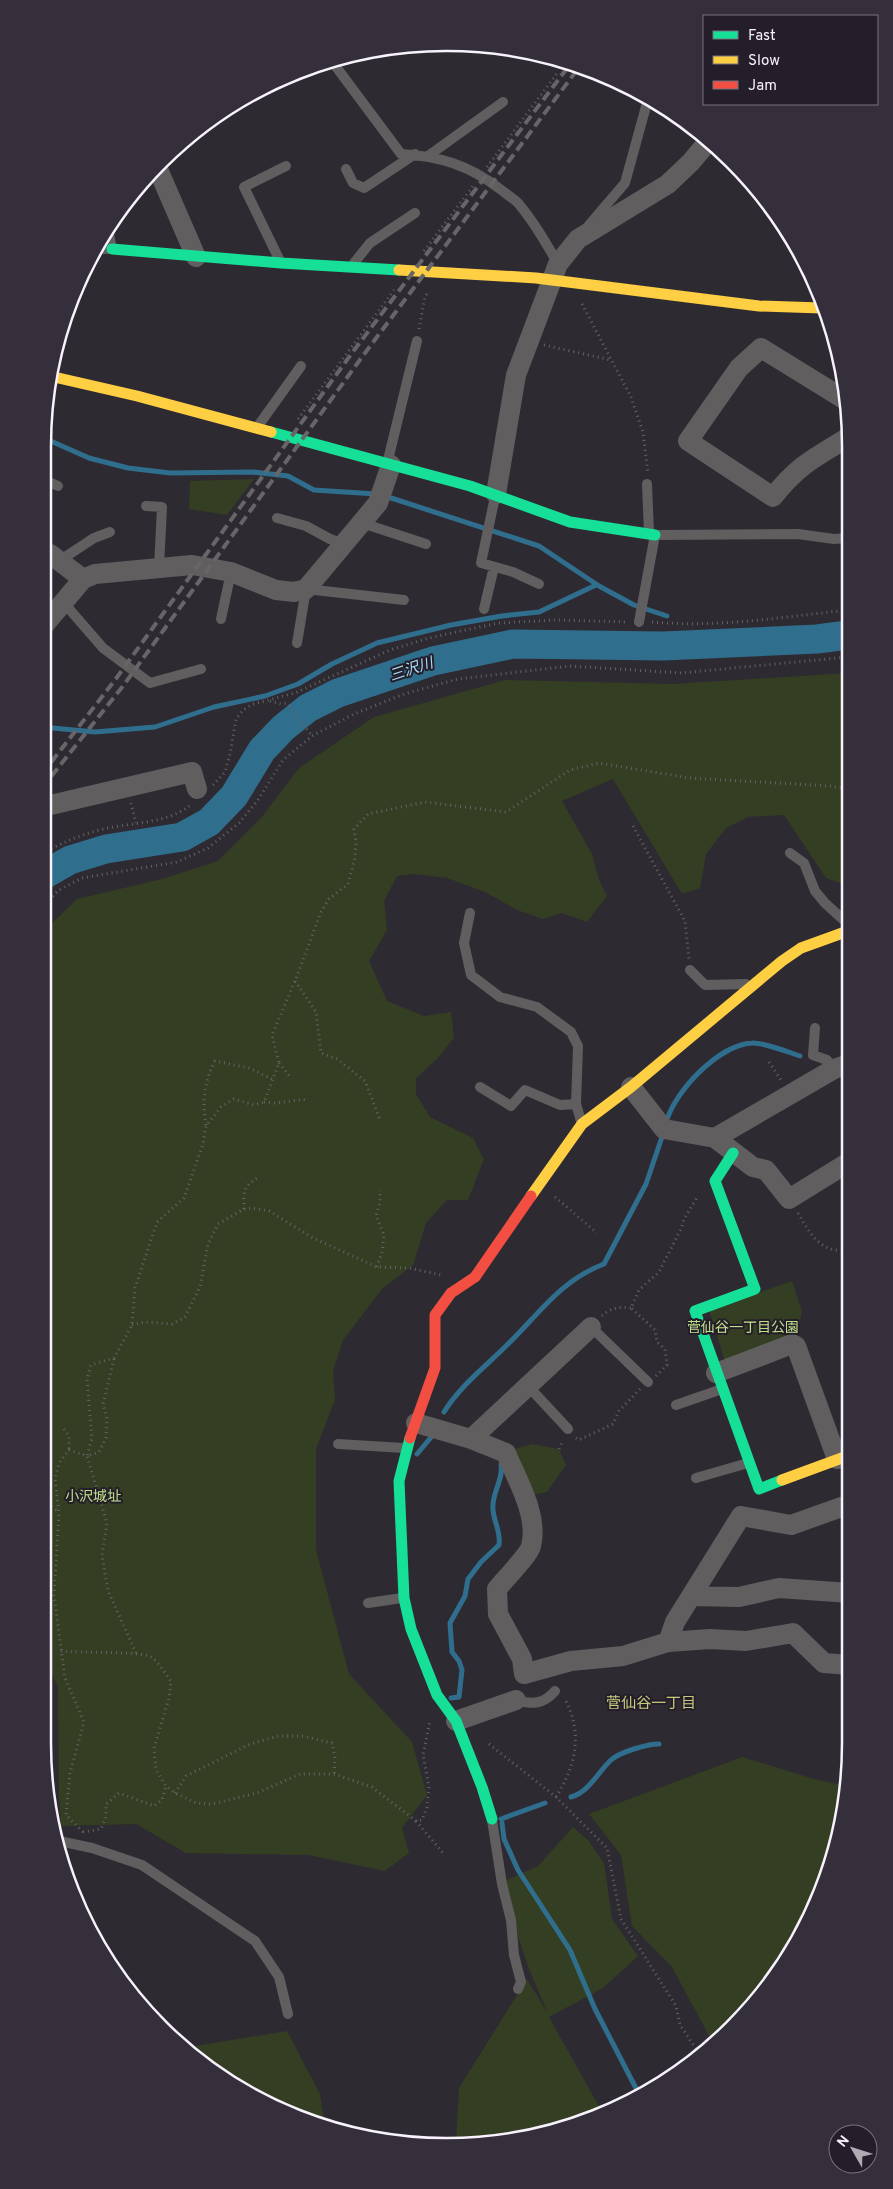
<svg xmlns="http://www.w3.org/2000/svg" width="893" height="2189" viewBox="0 0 893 2189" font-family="Overpass,'Noto Sans JP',sans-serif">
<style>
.green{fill:#343e22}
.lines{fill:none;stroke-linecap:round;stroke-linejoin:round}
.stream{stroke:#306e8e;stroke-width:5}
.river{stroke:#306e8e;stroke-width:29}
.path{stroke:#656366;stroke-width:3;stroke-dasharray:1 4;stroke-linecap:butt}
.lane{stroke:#615e5f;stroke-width:10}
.street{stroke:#615e5f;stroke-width:20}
.fast{stroke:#16e098;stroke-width:11}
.slow{stroke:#ffcf43;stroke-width:11}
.jam{stroke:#f24e42;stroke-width:11}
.rail{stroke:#676567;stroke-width:4;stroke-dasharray:10 5;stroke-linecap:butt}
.labels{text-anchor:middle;stroke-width:4;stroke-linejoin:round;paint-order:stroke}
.park-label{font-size:14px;fill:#bfe08a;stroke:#241e2a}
.water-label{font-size:15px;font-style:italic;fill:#a8defc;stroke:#241e2a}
.neighbourhood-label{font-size:15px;fill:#c7cb7d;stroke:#241e2a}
.rim{fill:none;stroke:#f7f2fb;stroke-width:2.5}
</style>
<rect width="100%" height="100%" fill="#2e2a31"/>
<!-- green -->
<path class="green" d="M254 479 227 515 189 509 190 481Z
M848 673V886L826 878 784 815 748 817 726 828 706 854 700 888 682 894 613 779 562 801 592 854 599 880 607 896 587 922 562 913 543 919 517 910 485 892 447 878 414 874 397 876 384 901 387 930 369 961 387 1001 424 1016 451 1012 454 1038 437 1059 416 1078V1094L430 1117 473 1138 484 1159 468 1200H447L426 1223 413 1265 382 1289 343 1340 333 1371 335 1400 316 1449V1550L349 1674 412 1742 427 1795 402 1828 409 1853 385 1871 308 1855 186 1853 136 1824 61 1826 59 1796 58 1687 42 1654 43 932 77 899 162 879 218 861 261 818 299 768 374 717 505 680 672 684Z
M792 1281 802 1311 797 1336 725 1362 709 1310Z
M532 1444 559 1449 566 1465 547 1492 530 1495 515 1449Z
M742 1757 814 1779 843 1785 829 1872 767 1989 714 2045 672 1967 632 1926 621 1855 589 1814Z
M573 1827 588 1840 604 1863 612 1919 638 1956 603 1988 549 2017 601 2110 525 2139 456 2141 459 2088 527 1979 548 2014 529 1969 518 1937 506 1880 538 1866Z
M287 2031 320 2094 325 2127 245 2093 189 2047Z"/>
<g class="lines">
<!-- stream -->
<path class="stream" d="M44 438 89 458 128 468 170 473 253 472 288 476 314 490 376 494
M385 496 539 546 599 586 634 605 667 616
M42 727 95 732 155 727 214 707 265 696 298 684 332 664 377 643 451 625 502 616 539 612 596 585
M666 1123C674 1092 718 1045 752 1043 763 1042 788 1052 800 1056
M444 1412C460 1386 485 1367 507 1345 539 1314 561 1280 604 1264L646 1184 663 1134
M417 1454 433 1435
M451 1698 459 1697 462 1670 459 1661 452 1652 450 1623 465 1596 468 1579 481 1562 499 1545C501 1532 494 1522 493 1510 491 1493 504 1480 501 1464
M571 1797C589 1792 598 1772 611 1760 620 1752 647 1744 659 1744
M501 1819 545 1803
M502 1823 504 1839 518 1870 570 1950 595 2009 640 2096"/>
<!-- river -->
<path class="river" d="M42 876 70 860 106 849 182 837 209 822 234 796 262 750 283 728 308 708 338 693 433 661 513 644 663 646 817 639 848 635"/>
<!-- path -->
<path class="path" d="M487 167 558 72
M424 251 473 186
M582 304 631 397 643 432 648 474
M419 329 425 297 428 292
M544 345 611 360
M298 419 394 290
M652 622C717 628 783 617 848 610
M270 701 281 704 287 703 312 736
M213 785 225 772 230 754 236 719 243 710 253 704 295 693 390 650 429 638 498 623 556 620 628 622
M131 803 136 823
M633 826 685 921 689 959
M42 853C63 843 81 834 104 829 133 822 168 824 192 804
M42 907 59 890 82 878 177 862 208 848 239 823 258 800 283 760 312 736 354 714 404 694 458 679 570 666 681 673 848 657
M295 981 316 1012 321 1053 337 1059 365 1081 380 1120
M769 1062 781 1080
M279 1063 291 1078
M264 1102 274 1103 308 1099
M206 1125C202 1103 204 1081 215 1061L249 1068 274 1080
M555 1197 597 1233
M244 1209C244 1191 242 1187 259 1177
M798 1213C811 1235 821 1254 849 1250
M377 1267 382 1252 384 1235 376 1216 380 1203V1190
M602 1316C611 1307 620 1307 631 1308
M132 1325 145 1322 172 1324 185 1317 200 1287 208 1244 218 1224 244 1209 251 1208 269 1211 313 1238 377 1267 409 1268 441 1275
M114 1359 103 1404 107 1419 106 1438 99 1452 87 1456 107 1523 102 1555 106 1580 109 1593 136 1653
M656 1376 667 1365 665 1349 657 1342 655 1330 631 1308 639 1290 659 1272 681 1229 684 1219 698 1196
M64 1429 69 1436V1450
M576 1438 579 1440 613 1424 619 1411 640 1389
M559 1449 563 1440
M42 1503 58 1511
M61 1651C78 1653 142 1651 151 1657 159 1662 165 1674 171 1681L169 1698 154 1748 156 1770 166 1786 175 1793 196 1803 212 1804 257 1793 300 1774H334L372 1787 416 1821 422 1820 427 1807 429 1787 423 1755 430 1721
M489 1744 556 1797 607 1848 621 1919 676 2006 680 2025 700 2055
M175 1793 186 1776 250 1744 279 1736H302L332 1743 335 1758 334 1774
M556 1797C576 1765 583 1734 565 1699
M416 1821 443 1853
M83 1832 66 1815 70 1773 84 1722 65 1678 54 1595 59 1512 55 1479 59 1463 69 1450 87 1456 92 1438 87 1379 91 1365 114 1358 132 1325 135 1288 157 1222 184 1198 203 1144 206 1126 221 1107 234 1099 254 1105 264 1102 279 1063 272 1035 295 981 321 912 329 899 348 884 355 858 356 841 354 829 368 814 425 802 506 812 570 770 599 763 689 778 830 786 848 789
M83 1832 101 1829 106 1817V1804L119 1793 154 1806 162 1800 166 1786"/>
<!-- lane -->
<path class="lane" d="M331 60 401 154C439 156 469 165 500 189 506 194 513 198 518 203 534 222 546 243 558 264
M558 60H560
M428 156 503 102
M346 169 353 183 364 188 415 154
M589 225 625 183 648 99
M95 249H112L108 229
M280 261 244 187 286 166
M354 263 370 243 415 213
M258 426 301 366
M387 464 417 341
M42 479 58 486
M647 484 649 533
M495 497 481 563 513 572 539 584
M146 506 162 507 159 567
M277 518 306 526 330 539 344 544
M362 523 426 544
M59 561 94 538 110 532
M64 603 103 648 150 683 201 669
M484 609 494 567
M221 619 231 572
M639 622 655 535 798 534 834 539 847 538
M297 643 306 589 404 600
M790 853 804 863 815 891 825 903 848 924
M470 913 464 943 471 975 500 997 537 1007 571 1032 578 1046 576 1104 581 1121
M690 970 705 985 746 984
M815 1028 813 1055 827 1060 834 1069
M480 1087 511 1106 525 1090 560 1105 576 1104
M591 1327 648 1382
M527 1385 568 1429
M676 1405 722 1389
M338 1444 404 1448
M696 1478 748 1463
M368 1603 402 1598
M516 1700C532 1705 544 1704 555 1691
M492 1820 502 1884 511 1920 514 1955 521 1982 518 1989
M59 1841 92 1848 142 1865 255 1941 279 1977 288 2014"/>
<!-- street -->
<path class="street" d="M157 167 196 257
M847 401 761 348 739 368 688 441 773 497C797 466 814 458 847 438
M496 494 516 375 558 264 578 239 668 184 691 162 707 143
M42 552 50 554 83 579
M42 624H45L83 579 95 574 192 565 231 572 276 590 294 592 306 589 378 503 391 465
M42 807 192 772 197 789
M631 1087 664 1129 715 1138 753 1167 766 1170 789 1199 849 1162
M715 1138 834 1069 849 1064
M716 1373 792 1344 796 1346 837 1459
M416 1423 471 1439 506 1453C517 1480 539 1516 531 1546 529 1555 504 1580 497 1589L498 1614 522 1659 524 1674 571 1661 623 1656 668 1642 675 1622 741 1516 791 1525 850 1504
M471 1439 591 1327
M691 1596 739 1597 779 1588 850 1593
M668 1642 710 1639 746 1641 793 1633 824 1663 850 1665
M456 1721 516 1700"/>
<!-- fast -->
<path class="fast" d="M112 249 281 263 399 270
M271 432 470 486 570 522 655 535
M733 1153 715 1181 755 1289 695 1311 759 1489 782 1480
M410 1438 399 1481 404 1598 411 1629 437 1695 456 1721 482 1787 492 1819"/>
<!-- slow -->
<path class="slow" d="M399 270 536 278 759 306 821 308
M54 377 137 396 271 432
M531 1196 582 1124 631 1087 782 961 801 948 848 931
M782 1480 850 1455"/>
<!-- jam -->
<path class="jam" d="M410 1438 435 1368V1315L451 1293 475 1277 531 1196"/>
<!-- rail -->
<path class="rail" d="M42 774 115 680 352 353 571 63
M42 788 123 686 362 357 580 66"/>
</g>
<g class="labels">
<!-- park labels -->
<g class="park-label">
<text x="743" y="1332">菅仙谷一丁目公園</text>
<text x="93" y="1501">小沢城址</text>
</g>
<!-- water labels -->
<g class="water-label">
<text transform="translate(411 669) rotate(-18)" y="5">三沢川</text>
</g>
<!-- neighbourhood labels -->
<g class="neighbourhood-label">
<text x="651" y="1708">菅仙谷一丁目</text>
</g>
</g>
<!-- crop -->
<path d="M0 0H893V2189H0ZM446 51H447A395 395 0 0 1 842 446V1743A395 395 0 0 1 447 2138H446A395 395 0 0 1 51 1743V446A395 395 0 0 1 446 51Z" fill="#352f3b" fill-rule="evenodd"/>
<path class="rim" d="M446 51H447A395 395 0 0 1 842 446V1743A395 395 0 0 1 447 2138H446A395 395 0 0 1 51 1743V446A395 395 0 0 1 446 51Z"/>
<!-- legend -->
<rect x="703" y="15" width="175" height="90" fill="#241e2a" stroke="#78737e"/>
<rect x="713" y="31" width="25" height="8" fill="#16e098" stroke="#78737e"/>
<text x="748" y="40" font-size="15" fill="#f7f2fb">Fast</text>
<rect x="713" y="56" width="25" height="8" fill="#ffcf43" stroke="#78737e"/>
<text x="748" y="65" font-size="15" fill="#f7f2fb">Slow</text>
<rect x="713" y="81" width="25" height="8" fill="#f24e42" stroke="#78737e"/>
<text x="748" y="90" font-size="15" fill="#f7f2fb">Jam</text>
<!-- north arrow -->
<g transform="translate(853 2149) rotate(309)"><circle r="24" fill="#241e2a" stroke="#78737e"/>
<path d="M0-4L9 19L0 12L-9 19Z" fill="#b1acb4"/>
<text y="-8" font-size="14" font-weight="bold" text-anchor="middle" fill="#f7f2fb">N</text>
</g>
</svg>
